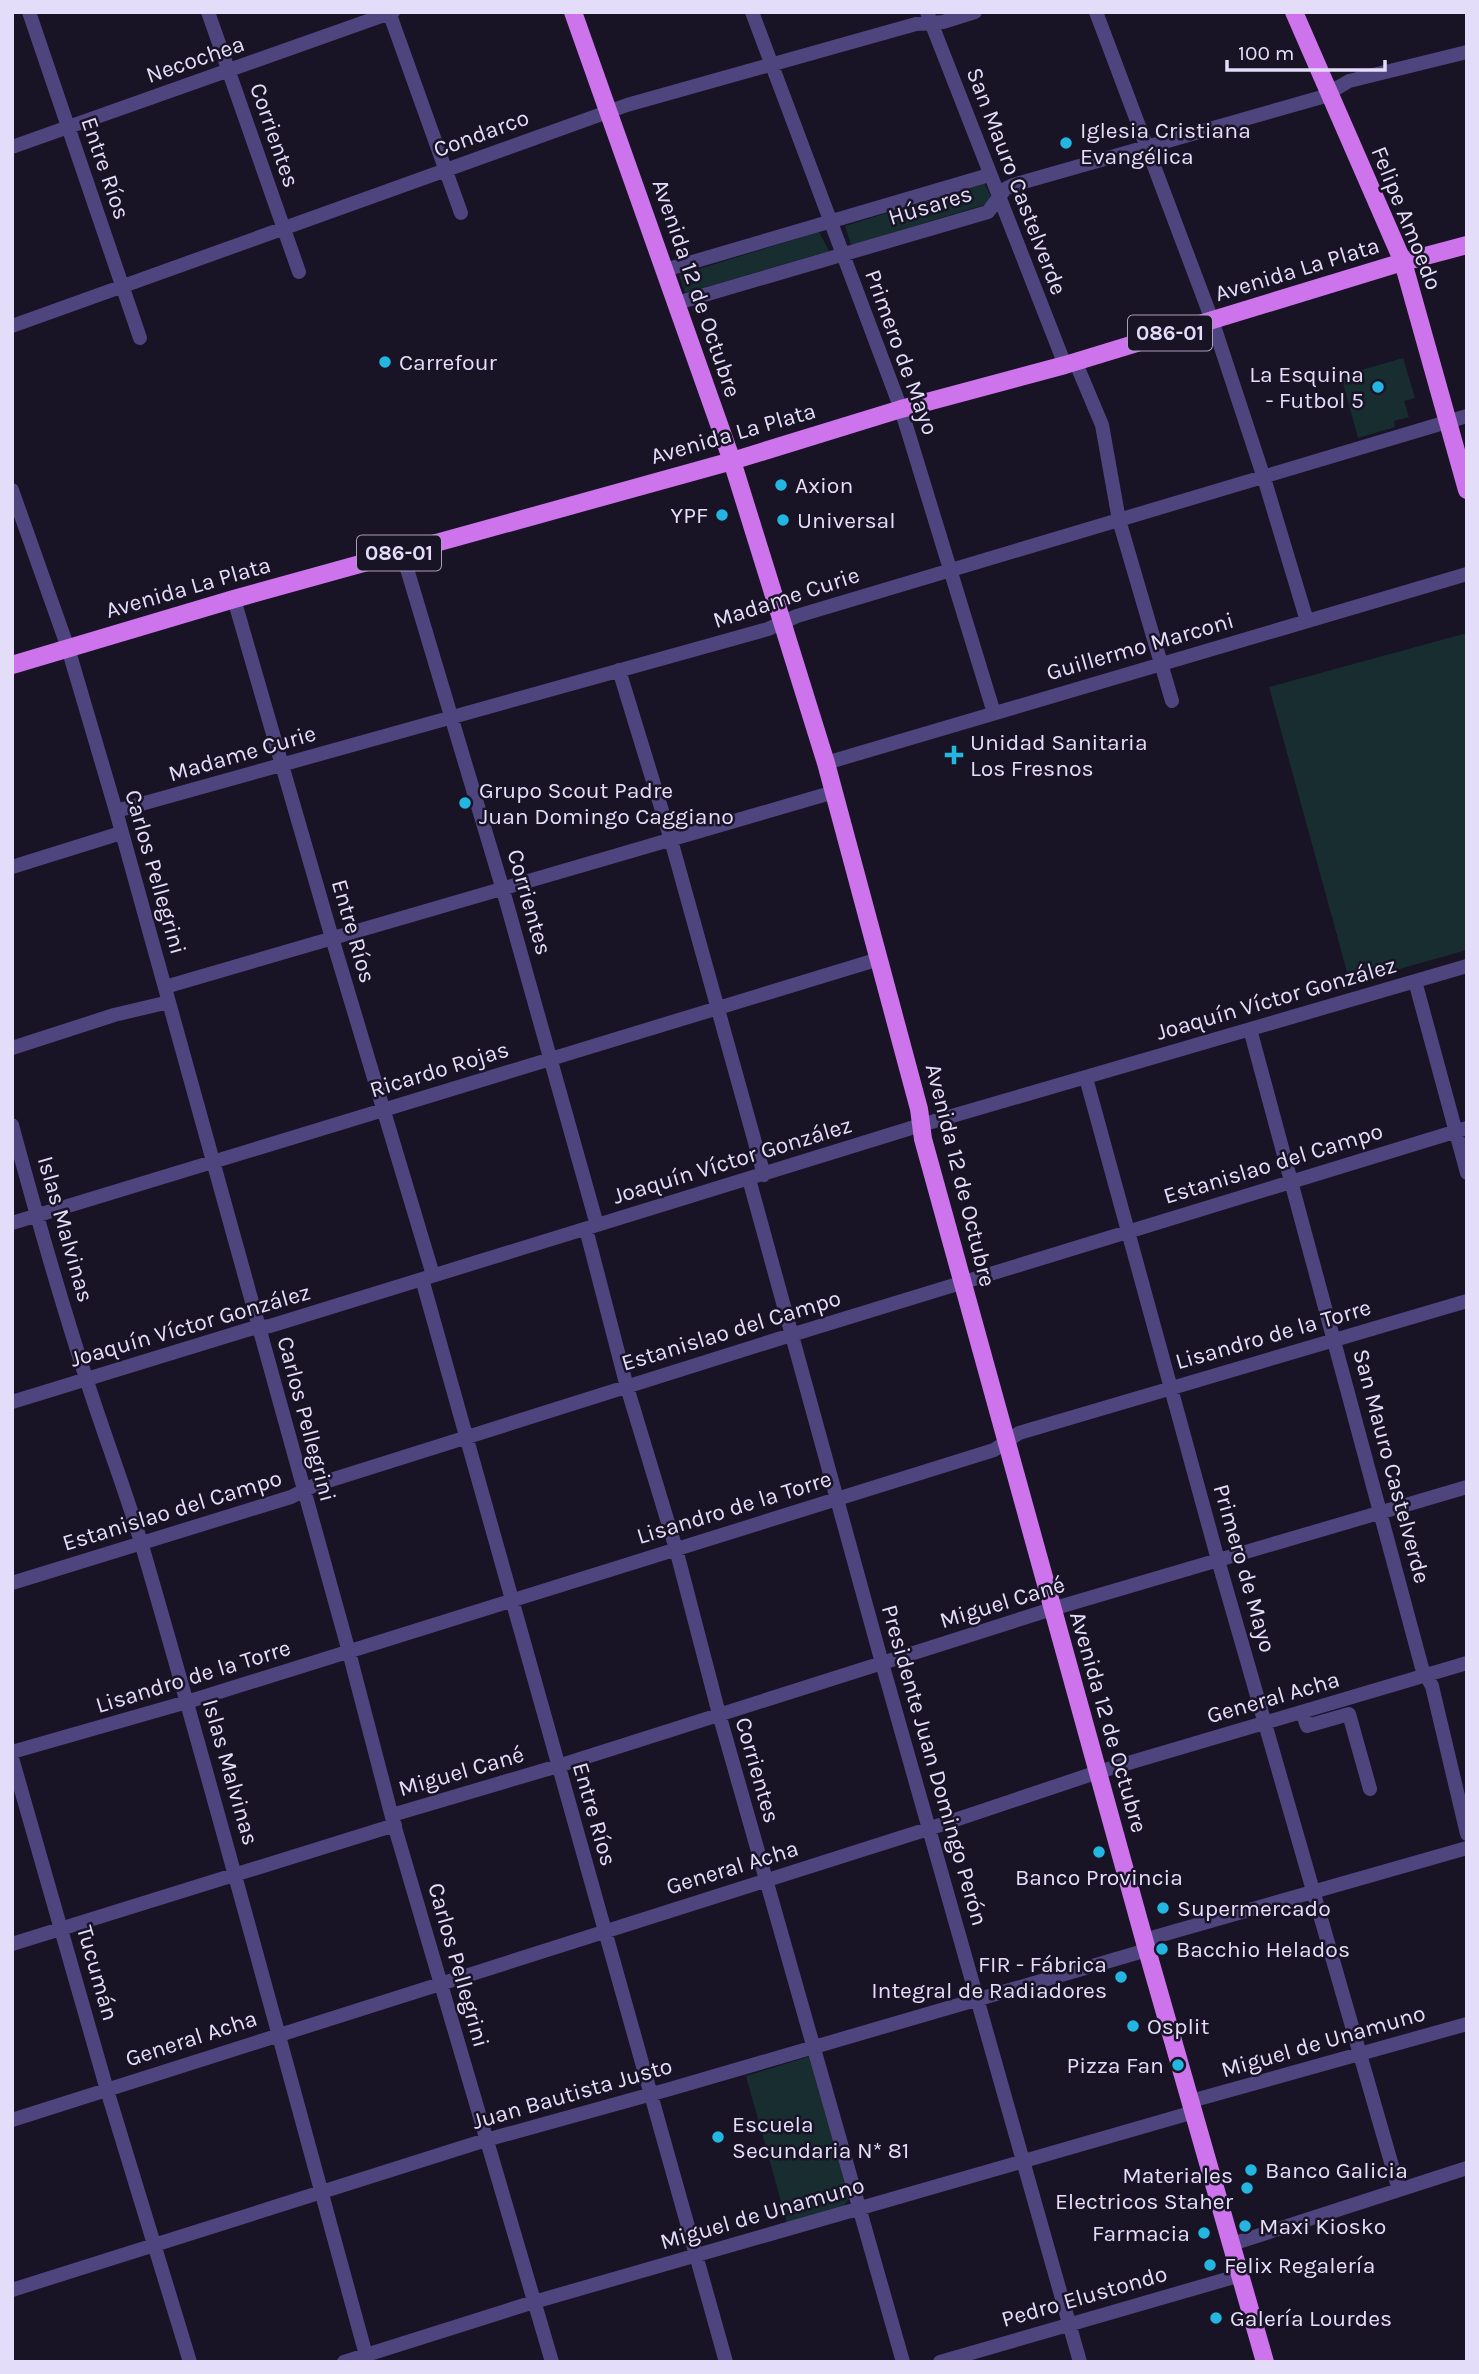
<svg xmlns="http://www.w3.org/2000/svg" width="1479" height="2374" viewBox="0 0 1479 2374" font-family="Karla,sans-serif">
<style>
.green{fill:#172d2f}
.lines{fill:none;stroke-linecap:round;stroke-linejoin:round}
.minor{stroke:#4e457e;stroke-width:14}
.major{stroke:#cd73eb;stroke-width:18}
.poi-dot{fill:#23b6e0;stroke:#191326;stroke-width:2.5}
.labels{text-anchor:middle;stroke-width:5;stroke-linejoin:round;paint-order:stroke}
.shield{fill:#191326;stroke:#a7a0ba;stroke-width:2}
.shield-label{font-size:21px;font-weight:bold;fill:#e4ddfa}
.street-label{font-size:23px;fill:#e4ddfa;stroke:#191326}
.poi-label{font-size:23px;fill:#e4ddfa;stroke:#191326;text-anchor:start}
</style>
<rect width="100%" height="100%" fill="#191326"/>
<!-- green -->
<path class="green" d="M984 183 994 202 851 245 845 226Z
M819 232 829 251 685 293 679 275Z
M1403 358 1415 398 1404 401 1409 417 1394 421 1395 427 1358 438 1341 376Z
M1467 633V950L1350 983 1269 687Z
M811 2056 851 2196 844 2206 787 2223 746 2076Z"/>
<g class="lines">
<!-- minor -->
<path class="minor" d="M29 12 140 338
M208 12 299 272
M389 12 461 213
M752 12 901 409 994 713
M927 12 1065 365
M1096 12 1212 320 1264 478 1307 621
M12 147 393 12
M665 270 989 175
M677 303 988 212 1005 189 1013 185 1322 97 1349 81 1467 52
M12 326 627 105 916 24 943 22 975 12
M1075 361 1102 425 1119 520 1172 701
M12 490 68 648 116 811 349 1652 393 1821 552 2362
M402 552 503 890 597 1225
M234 599 332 938 433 1275
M619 670 671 840 764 1175
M826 763 1467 574
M116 811 768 629 797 616 1467 416
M12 867 121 833
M1415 981 1467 1173
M165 987 834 792
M1250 1029 1422 1668 1432 1686 1467 1834
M12 1048 114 1015 169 1002
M1086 1078 1218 1560 1399 2190
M12 1125C35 1210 59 1295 86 1378 104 1435 126 1491 143 1549 221 1817 292 2086 366 2355
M749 1179 882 1663 1080 2362
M12 1223 879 959
M586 1229 627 1387 676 1549 719 1714 903 2362
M422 1279 726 2362
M12 1402 250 1329 270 1326 921 1125 1467 966
M12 1583 291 1497 315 1485 791 1335 1467 1128
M1302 1712 1307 1726 1349 1714 1370 1789
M12 1752 187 1702 994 1450 1019 1433 1467 1301
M12 1758 107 2090 190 2362
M392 1815 558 1766 1052 1609 1467 1487
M1144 1940 1467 1848
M12 1944 395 1825
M1191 2101 1467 2024
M12 2120 928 1829 1098 1772 1467 1663
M1232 2244 1467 2168
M12 2290 486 2140 670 2089 1147 1950
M344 2362 534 2302 1194 2112
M940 2362 1241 2275"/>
<!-- major -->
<path class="major" d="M573 12 732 461 826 763 919 1109 923 1139 1147 1950 1265 2362
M1294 12 1403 262 1467 490
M12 665 234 599 732 461 901 409 1065 365 1403 262 1467 245"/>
</g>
<!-- markers -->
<g class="poi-dot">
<circle cx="1066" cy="143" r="7"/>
<circle cx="385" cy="362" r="7"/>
<circle cx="1378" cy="387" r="7"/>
<circle cx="781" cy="485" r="7"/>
<circle cx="722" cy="515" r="7"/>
<circle cx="783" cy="520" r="7"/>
<path d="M950.5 744.5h7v7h7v7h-7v7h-7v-7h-7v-7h7z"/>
<circle cx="465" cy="803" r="7"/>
<circle cx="1099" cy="1852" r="7"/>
<circle cx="1163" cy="1908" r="7"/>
<circle cx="1162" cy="1949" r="7"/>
<circle cx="1121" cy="1977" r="7"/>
<circle cx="1133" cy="2026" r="7"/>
<circle cx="1178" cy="2065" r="7"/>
<circle cx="718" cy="2137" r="7"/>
<circle cx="1251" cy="2170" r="7"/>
<circle cx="1247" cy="2188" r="7"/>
<circle cx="1245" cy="2226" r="7"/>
<circle cx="1204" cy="2233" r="7"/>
<circle cx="1210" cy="2265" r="7"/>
<circle cx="1216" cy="2318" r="7"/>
</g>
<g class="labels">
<!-- shield labels -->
<g class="shield">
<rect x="1128" y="315.5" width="84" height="35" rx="5"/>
<rect x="357" y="535.5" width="84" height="35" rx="5"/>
</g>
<g class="shield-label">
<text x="1170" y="340">086-01</text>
<text x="399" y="560">086-01</text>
</g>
<!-- street labels -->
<g class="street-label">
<text transform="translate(195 59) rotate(-19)" y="8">Necochea</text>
<text transform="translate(481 133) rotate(-20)" y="8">Condarco</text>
<text transform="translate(275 135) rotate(71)" y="8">Corrientes</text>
<text transform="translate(106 168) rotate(71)" y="8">Entre Ríos</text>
<text transform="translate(1017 181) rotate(69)" y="8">San Mauro Castelverde</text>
<text transform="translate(930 205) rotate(-17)" y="8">Húsares</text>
<text transform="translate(1407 218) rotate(68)" y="8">Felipe Amoedo</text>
<text transform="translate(1297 269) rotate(-17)" y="8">Avenida La Plata</text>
<text transform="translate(697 288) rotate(71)" y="8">Avenida 12 de Octubre</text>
<text transform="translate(902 352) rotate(70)" y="8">Primero de Mayo</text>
<text transform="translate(733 433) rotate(-16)" y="8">Avenida La Plata</text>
<text transform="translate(188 587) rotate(-16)" y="8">Avenida La Plata</text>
<text transform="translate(786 597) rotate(-18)" y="8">Madame Curie</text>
<text transform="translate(1140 646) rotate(-16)" y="8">Guillermo Marconi</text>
<text transform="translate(242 753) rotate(-16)" y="8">Madame Curie</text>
<text transform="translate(156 872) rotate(74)" y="8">Carlos Pellegrini</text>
<text transform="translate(530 902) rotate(74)" y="8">Corrientes</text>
<text transform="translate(354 931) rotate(74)" y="8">Entre Ríos</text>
<text transform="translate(1276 998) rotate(-16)" y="8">Joaquín Víctor González</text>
<text transform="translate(439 1069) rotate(-17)" y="8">Ricardo Rojas</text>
<text transform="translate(732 1160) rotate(-17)" y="8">Joaquín Víctor González</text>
<text transform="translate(1273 1163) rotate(-17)" y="8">Estanislao del Campo</text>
<text transform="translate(961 1175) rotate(76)" y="8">Avenida 12 de Octubre</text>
<text transform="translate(66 1229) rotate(74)" y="8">Islas Malvinas</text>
<text transform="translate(190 1325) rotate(-16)" y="8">Joaquín Víctor González</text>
<text transform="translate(731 1330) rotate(-17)" y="8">Estanislao del Campo</text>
<text transform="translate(1273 1334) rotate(-16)" y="8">Lisandro de la Torre</text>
<text transform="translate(307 1419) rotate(75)" y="8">Carlos Pellegrini</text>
<text transform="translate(1392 1466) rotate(75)" y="8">San Mauro Castelverde</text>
<text transform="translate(734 1507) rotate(-17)" y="8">Lisandro de la Torre</text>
<text transform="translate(172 1510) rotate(-17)" y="8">Estanislao del Campo</text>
<text transform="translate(1245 1568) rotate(74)" y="8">Primero de Mayo</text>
<text transform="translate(1002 1602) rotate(-17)" y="8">Miguel Cané</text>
<text transform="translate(193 1676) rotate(-17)" y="8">Lisandro de la Torre</text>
<text transform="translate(1273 1697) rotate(-16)" y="8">General Acha</text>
<text transform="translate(1109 1722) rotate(74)" y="8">Avenida 12 de Octubre</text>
<text transform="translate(935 1765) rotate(74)" y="8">Presidente Juan Domingo Perón</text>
<text transform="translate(758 1770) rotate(74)" y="8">Corrientes</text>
<text transform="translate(461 1771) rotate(-16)" y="8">Miguel Cané</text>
<text transform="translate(231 1772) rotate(74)" y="8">Islas Malvinas</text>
<text transform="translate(595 1814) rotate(74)" y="8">Entre Ríos</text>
<text transform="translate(732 1867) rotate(-17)" y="8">General Acha</text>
<text transform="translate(459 1965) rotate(74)" y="8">Carlos Pellegrini</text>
<text transform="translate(98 1973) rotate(74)" y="8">Tucumán</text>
<text transform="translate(191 2038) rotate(-18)" y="8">General Acha</text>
<text transform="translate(1323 2041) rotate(-16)" y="8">Miguel de Unamuno</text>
<text transform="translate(572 2093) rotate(-16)" y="8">Juan Bautista Justo</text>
<text transform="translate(762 2213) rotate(-16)" y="8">Miguel de Unamuno</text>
<text transform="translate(1084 2296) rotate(-16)" y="8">Pedro Elustondo</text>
</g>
<!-- poi labels -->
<g class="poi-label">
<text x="1080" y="138">Iglesia Cristiana<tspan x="1080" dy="26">Evangélica</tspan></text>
<text x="399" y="370">Carrefour</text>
<text x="1364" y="382" text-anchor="end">La Esquina<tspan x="1364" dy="26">- Futbol 5</tspan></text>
<text x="795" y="493">Axion</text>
<text x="708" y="523" text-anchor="end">YPF</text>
<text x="797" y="528">Universal</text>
<text x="970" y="750">Unidad Sanitaria<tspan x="970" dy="26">Los Fresnos</tspan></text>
<text x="479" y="798">Grupo Scout Padre<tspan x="479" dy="26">Juan Domingo Caggiano</tspan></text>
<text x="1099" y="1885" text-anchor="middle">Banco Provincia</text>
<text x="1177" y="1916">Supermercado</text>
<text x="1176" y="1957">Bacchio Helados</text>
<text x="1107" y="1972" text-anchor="end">FIR - Fábrica<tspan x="1107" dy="26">Integral de Radiadores</tspan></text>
<text x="1147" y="2034">Osplit</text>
<text x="1164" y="2073" text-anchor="end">Pizza Fan</text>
<text x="732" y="2132">Escuela<tspan x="732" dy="26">Secundaria N* 81</tspan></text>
<text x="1265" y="2178">Banco Galicia</text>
<text x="1233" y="2183" text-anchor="end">Materiales<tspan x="1233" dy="26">Electricos Staher</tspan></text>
<text x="1259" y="2234">Maxi Kiosko</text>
<text x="1190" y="2241" text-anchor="end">Farmacia</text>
<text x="1224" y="2273">Felix Regalería</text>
<text x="1230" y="2326">Galería Lourdes</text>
</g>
</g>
<!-- border -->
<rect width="1479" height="2374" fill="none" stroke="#e4ddfa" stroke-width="28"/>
<!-- scale -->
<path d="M1227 60v10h158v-10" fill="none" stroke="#e4ddfa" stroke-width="3.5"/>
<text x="1238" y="60" font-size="21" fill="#e4ddfa" stroke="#191326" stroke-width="5" paint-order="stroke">100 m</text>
</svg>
